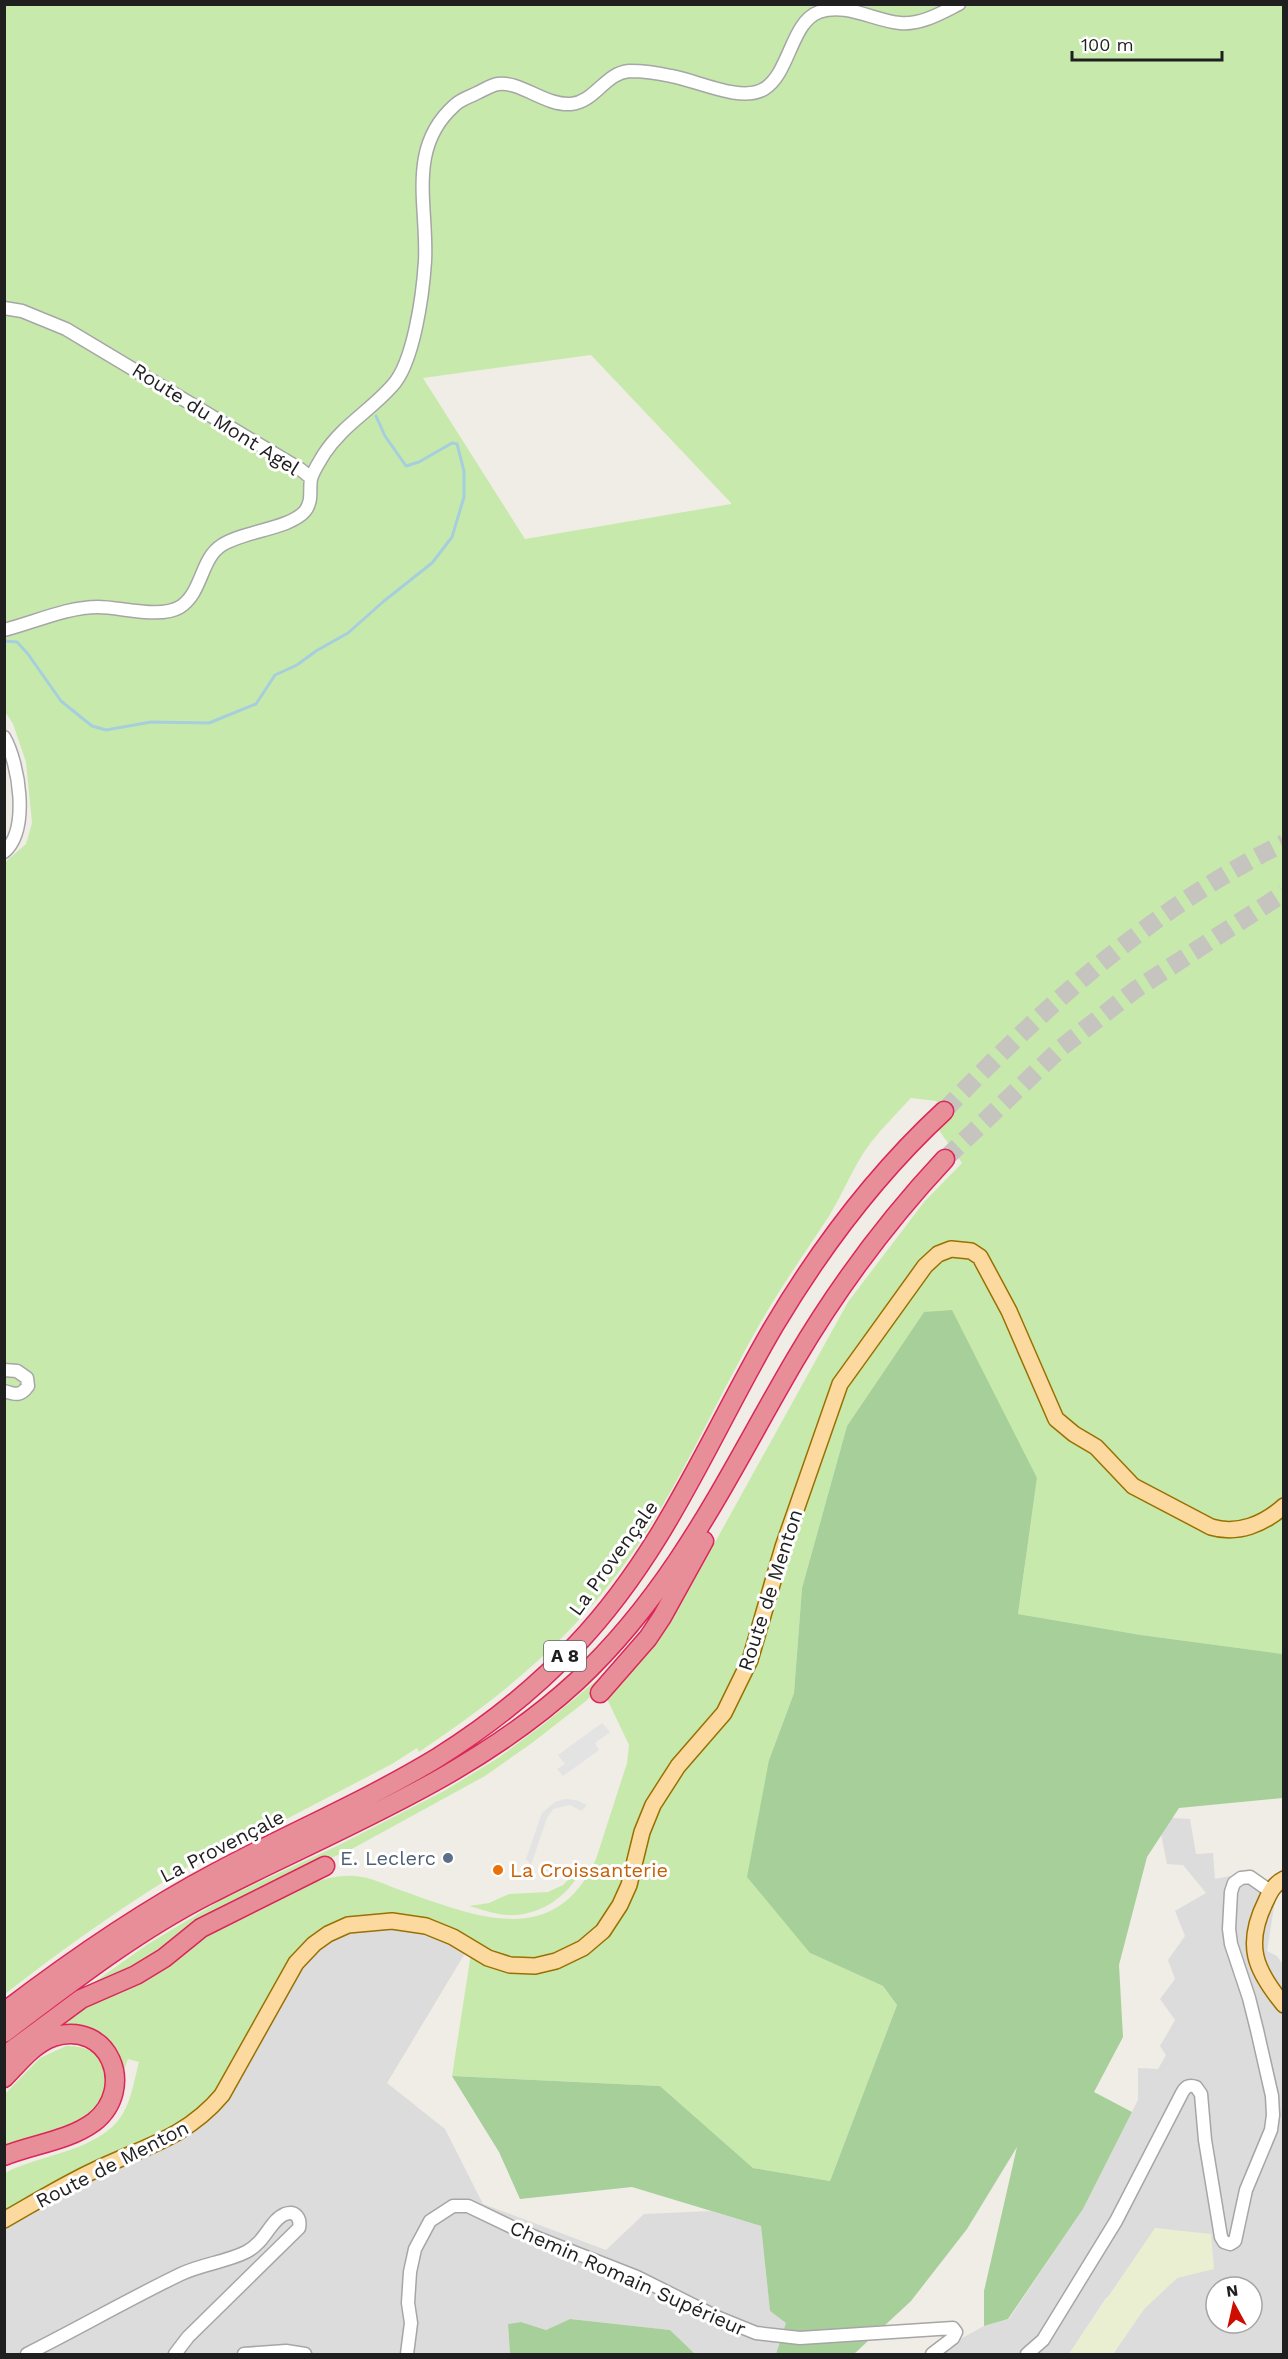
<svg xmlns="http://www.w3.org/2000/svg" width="1288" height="2359" viewBox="0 0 1288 2359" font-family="'Work Sans',sans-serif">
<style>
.residential{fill:#dddcdc;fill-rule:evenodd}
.farmland{fill:#ebefd1}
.grass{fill:#c7eaac;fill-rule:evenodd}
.forest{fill:#a7cf9a}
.parking{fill:#e3e3e3}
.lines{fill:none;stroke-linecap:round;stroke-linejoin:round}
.stream{stroke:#a6cedd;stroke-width:3}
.highway-tunnel{stroke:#c6c4be;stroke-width:18;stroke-dasharray:18 9;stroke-linecap:butt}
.minor-casing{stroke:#a6a6a6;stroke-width:15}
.major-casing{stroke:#9a7000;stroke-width:18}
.highway-casing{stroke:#db2659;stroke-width:21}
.minor{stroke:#fff;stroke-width:12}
.major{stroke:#fcd99f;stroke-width:15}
.highway{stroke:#e78e99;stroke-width:18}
.service-dot{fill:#5c6f8a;stroke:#fff;stroke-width:2}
.food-dot{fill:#e8710a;stroke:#fff;stroke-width:2}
.labels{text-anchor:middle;stroke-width:6;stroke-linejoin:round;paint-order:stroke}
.shield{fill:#fff;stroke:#626262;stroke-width:1.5}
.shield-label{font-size:18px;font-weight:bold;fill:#1f1f1f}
.street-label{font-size:20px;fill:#1f1f1f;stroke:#fff}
.service-label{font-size:20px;fill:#4e5e75;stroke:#fff;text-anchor:end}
.food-label{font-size:20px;fill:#c56008;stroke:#fff;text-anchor:start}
</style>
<rect width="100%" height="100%" fill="#f0ede6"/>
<!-- residential -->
<path class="residential" d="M1172 1818 1190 1819 1196 1854 1213 1853 1215 1879 1250 1872 1274 1907 1267 1951 1277 1956 1284 1966 1283 2354H1113L1144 2309 1177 2278 1211 2234 1106 2298 1069 2354H933L984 2326 1009 2319 1083 2209 1138 2100V2068L1158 2069 1166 2055 1160 2046 1175 2020 1160 1999 1175 1979 1168 1960 1185 1936 1175 1911 1206 1893 1183 1865 1167 1864 1161 1834ZM1216 2287H1252V2323H1216Z
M377 1914H397L421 1917 473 1940 387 2083 445 2129 483 2204 606 2250 644 2214 710 2211 761 2226 770 2311 787 2323 776 2354H695L670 2330 570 2319 546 2330 521 2322 508 2324 510 2354H5L4 2226 83 2183 293 1960 361 1917Z"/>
<!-- farmland -->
<path class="farmland" d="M1155 2228 1211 2234 1214 2269 1177 2278 1144 2309 1113 2354H1069Z"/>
<!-- grass -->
<path class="grass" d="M5 5H1283V1654L1141 1635 1018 1614 1037 1478 924 1312 847 1426 802 1588 794 1693 769 1760 810 1953 883 1986 897 2005 830 2181 753 2168 660 2086 452 2076 473 1940 448 1928 421 1917 397 1914 361 1917 323 1932 222 2085 181 2127 5 2214V2173C40 2154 100 2151 122 2115 132 2099 134 2080 139 2062L128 2059 122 2075 75 2027 49 2029C60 2021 71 2013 83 2006 103 1995 126 1991 146 1980 172 1966 190 1941 215 1927 228 1919 243 1914 256 1908 288 1894 320 1874 355 1876 371 1877 388 1886 403 1891 474 1916 555 1951 596 1859L627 1763 629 1745 608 1701 607 1694 677 1611 848 1302 924 1202 962 1163 938 1129 953 1114 936 1101 911 1098C898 1112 884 1126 872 1141 854 1164 844 1192 829 1216 805 1253 780 1288 758 1327 717 1399 684 1476 638 1545 578 1634 507 1693 419 1752L417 1748 392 1764 206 1861 202 1858C132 1900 69 1944 5 1994L4 863 26 844 32 823 26 762 13 724 4 710ZM591 355 731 503V504L525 539 423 378Z
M668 1599 626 1658 586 1701 532 1743 485 1776 350 1850 305 1869 151 1959 86 1988 148 1944 223 1899 339 1845 444 1791 498 1758 544 1724 598 1679 620 1656Z
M584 1864C571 1895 541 1917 506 1915 493 1914 481 1909 469 1906L489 1903 509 1894 548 1892 563 1885Z
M66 2046C81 2046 95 2049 102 2063 113 2087 96 2114 75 2126 59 2135 24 2142 5 2148L4 2095 40 2058Z"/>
<!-- forest -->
<path class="forest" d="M952 1310 1037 1478 1018 1614 1141 1635 1283 1654V1798L1179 1808 1147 1857 1119 1965 1123 2037 1094 2092 1132 2112 1083 2209 1008 2319 984 2326V2291L1017 2147 967 2229 911 2301 854 2354H776L786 2323 770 2311 761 2226 632 2187 520 2199 499 2152 452 2076 660 2086 753 2168 830 2181 897 2005 883 1986 810 1953 747 1877 769 1760 794 1693 802 1588 847 1426 924 1312Z
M570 2319 670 2330 695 2354H510L508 2324 521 2322 546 2330Z"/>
<!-- parking -->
<path class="parking" d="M602 1723 610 1732 595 1743 599 1750 563 1776 557 1769 565 1764 558 1755Z
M565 1799 576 1800 587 1805 581 1811 570 1805 553 1809 547 1818 531 1865 526 1859 542 1813 555 1802Z"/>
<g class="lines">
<!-- stream -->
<path class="stream" d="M4 641 17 642 28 654 61 701 92 726 106 730 151 722 209 723 256 704 275 675 297 665 316 651 348 633 384 601 432 563 452 537 464 497V471L457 444 452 443 419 462 406 466 385 436 376 416"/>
<!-- highway-tunnel -->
<path class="highway-tunnel" d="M944 1111C1044 1007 1153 907 1284 843
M945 1159 1062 1047 1135 990 1284 893"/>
<!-- minor casing -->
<g class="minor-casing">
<path id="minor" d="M4 308 22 311 66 329 300 469 311 478
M4 630C35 622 67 607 98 607 121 607 160 619 180 607 203 592 200 559 222 545 243 531 290 529 305 511 313 501 309 490 311 479 313 471 320 461 324 454 343 425 370 411 392 386 414 363 423 293 425 261 428 206 406 148 455 105 461 99 472 96 479 92 485 89 492 85 498 84 521 81 545 106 571 104 595 102 605 73 629 71 642 71 658 73 671 76 696 80 741 103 764 89 790 73 791 22 819 12 845 2 875 21 900 23 921 25 941 13 959 4
M4 737C19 763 30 830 4 852
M4 1370 17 1371 27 1378 28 1386C21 1396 16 1395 4 1391
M27 2354C79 2328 129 2299 181 2274 202 2264 226 2262 246 2252 266 2242 270 2220 285 2214 296 2210 301 2219 299 2228L188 2337 175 2354
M244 2354 286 2351 305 2354
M407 2354 411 2323 408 2303 410 2272 415 2249 430 2221 453 2206H468L520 2231 637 2277 719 2318 756 2333 800 2338 953 2328 956 2332 953 2338 932 2354
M1027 2354 1043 2340 1116 2221 1181 2095C1185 2087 1188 2084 1196 2087L1201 2094 1205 2140 1221 2237 1224 2242 1230 2244 1235 2241 1246 2190 1271 2130 1273 2115 1272 2096 1257 2030 1249 1998 1231 1944 1229 1929 1231 1892 1234 1883 1241 1878 1250 1877 1270 1891"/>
</g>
<!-- major casing -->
<g class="major-casing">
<path id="major" d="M1284 1879C1274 1884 1270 1892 1266 1901 1244 1945 1255 1970 1284 2005
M4 2220C34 2203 63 2185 93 2171 142 2147 185 2139 222 2095L296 1963 314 1944 328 1934 348 1925 392 1921 426 1926 453 1937 488 1958 510 1965 535 1966 556 1961 583 1948 603 1931 620 1905 629 1885 642 1832 653 1805 678 1766 724 1713 750 1660 783 1547 840 1384 925 1266 938 1254 951 1249 971 1251 980 1257 1009 1311 1056 1419 1074 1434 1096 1447 1133 1486 1211 1527C1238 1535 1264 1524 1284 1506"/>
</g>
<!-- highway casing -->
<g class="highway-casing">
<path id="highway" d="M600 1693 648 1638 662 1617 704 1541
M4 2012C72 1960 141 1912 217 1872 290 1833 366 1801 437 1758 488 1726 536 1688 577 1644 666 1550 710 1435 774 1326 821 1247 877 1173 944 1111
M4 2033C69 1984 134 1933 206 1896 333 1830 470 1780 577 1681 678 1586 727 1476 795 1360 838 1287 887 1221 945 1159
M4 2056 81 1999 136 1975 164 1958 201 1928 325 1866
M4 2078C19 2063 33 2044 53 2037 109 2019 137 2088 94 2122 68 2141 34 2144 4 2156"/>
</g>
<!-- minor -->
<use href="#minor" class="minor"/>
<!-- major -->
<use href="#major" class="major"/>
<!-- highway -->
<use href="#highway" class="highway"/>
</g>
<!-- markers -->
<circle class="service-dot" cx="448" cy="1858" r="6"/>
<circle class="food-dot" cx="498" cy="1870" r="6"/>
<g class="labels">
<!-- shield labels -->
<rect class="shield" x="544" y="1641" width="42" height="30" rx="4.5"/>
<g class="shield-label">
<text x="565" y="1662">A 8</text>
</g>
<!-- street labels -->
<g class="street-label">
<text transform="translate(216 419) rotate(32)" y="7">Route du Mont Agel</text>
<text transform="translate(613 1558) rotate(-54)" y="7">La Provençale</text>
<text transform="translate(770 1590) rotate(-72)" y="7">Route de Menton</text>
<text transform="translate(222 1846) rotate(-27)" y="7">La Provençale</text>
<text transform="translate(112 2164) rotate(-27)" y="7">Route de Menton</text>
<text transform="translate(628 2278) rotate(24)" y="7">Chemin Romain Supérieur</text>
</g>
<!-- service labels -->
<g class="service-label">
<text x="436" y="1865">E. Leclerc</text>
</g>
<!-- food labels -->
<g class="food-label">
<text x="510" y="1877">La Croissanterie</text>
</g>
</g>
<!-- border -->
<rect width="1288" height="2359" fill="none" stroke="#1f1f1f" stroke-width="12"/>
<!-- north arrow -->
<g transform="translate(1234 2305) rotate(352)"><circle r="28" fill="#ffffff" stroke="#a5a5a5" stroke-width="1.5"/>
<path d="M0-4.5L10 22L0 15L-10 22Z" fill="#ce0c00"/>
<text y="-9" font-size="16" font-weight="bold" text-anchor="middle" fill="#1f1f1f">N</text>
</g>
<!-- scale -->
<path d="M1072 51v9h150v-9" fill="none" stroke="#1f1f1f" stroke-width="3"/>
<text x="1081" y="51" font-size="18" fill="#1f1f1f" stroke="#ffffff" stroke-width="4.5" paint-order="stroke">100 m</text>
</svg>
